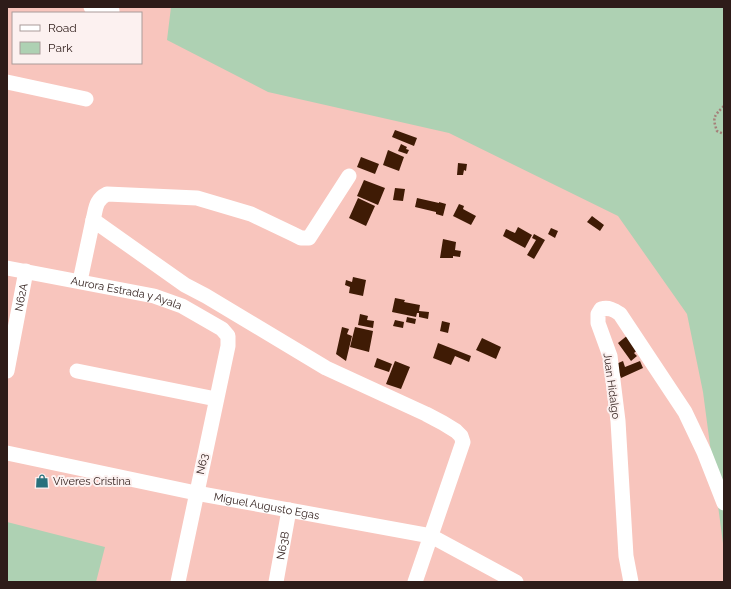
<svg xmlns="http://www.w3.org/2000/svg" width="731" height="589" viewBox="0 0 731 589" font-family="Raleway,sans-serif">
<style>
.green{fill:#aed1b3}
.building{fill:#3f1b05}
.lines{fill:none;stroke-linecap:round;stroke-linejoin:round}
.path{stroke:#a57f79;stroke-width:2.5;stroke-dasharray:2 2;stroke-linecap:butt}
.street{stroke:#fff;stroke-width:15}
.labels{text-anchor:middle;stroke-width:4;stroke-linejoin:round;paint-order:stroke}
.street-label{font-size:11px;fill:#2e1c19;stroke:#fcf1f0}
.poi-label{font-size:11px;fill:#2e1c19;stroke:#fcf1f0;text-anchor:start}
</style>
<rect width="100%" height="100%" fill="#f8c5bd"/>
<!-- green -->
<path class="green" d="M171 7H724V551L703 392 687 314 618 216 449 133 268 92 167 40Z
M7 522 105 547 96 582H7Z"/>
<!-- building -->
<path class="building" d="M395 130 417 138 414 146 392 137Z
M401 144 407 147 406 149 409 150 407 154 398 151Z
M388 150 404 157 399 171 383 165Z
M361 157 379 164 375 174 357 167Z
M458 163 467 164 466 171 464 170 463 175H457Z
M364 180 385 188 378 205 357 196Z
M395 188 405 189 403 201 393 200Z
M358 198 375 206 366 226 349 218Z
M417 198 439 203V202L446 204 443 216 436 214V212L415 207Z
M459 204 464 206 463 209 476 216 471 225 453 216Z
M592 216 604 225 600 231 587 222Z
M518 227 532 235 525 248 503 236 506 229 515 233Z
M551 228 558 231 555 238 548 234Z
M534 234 545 240 534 259 527 255 536 240 532 238Z
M443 239 456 242 455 250 461 251 460 257 453 256V258H440Z
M353 277 366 280 363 296 349 293 350 287 345 285 346 280 352 282Z
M395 298 405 300 404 302 420 305 419 311 429 312 428 319 419 317V313H417L416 317 392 312Z
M360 314 368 316 367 320 374 321 373 328 358 325Z
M407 317 416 319 415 324 406 322Z
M395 320 404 322 403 328 393 326Z
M442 321 450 323 448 333 440 331Z
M342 327 349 329 347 334 352 336 346 361 336 354Z
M355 327 373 331 369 352 350 347Z
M628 335 639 349 634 353 637 356 631 361 618 343Z
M482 338 501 347 496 359 476 350Z
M438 343 471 356 469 362 455 356 451 365 433 358Z
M377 358 392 364 389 372 374 367Z
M395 361 410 367 401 389 386 384Z
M623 361 625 367 640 361 643 368 621 378 616 364Z"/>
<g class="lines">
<!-- path -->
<path class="path" d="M724 106C714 116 712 117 717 131L724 134"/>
<!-- street -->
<g class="street">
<path d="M91 7 112 11"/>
<path d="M7 82 86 99"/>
<path d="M93 220C96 209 95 200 107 194L197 198 251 214 293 234 301 238H309L349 176"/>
<path id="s1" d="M7 268 154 296 182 306 222 329 228 336V346L178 582"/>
<path d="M80 281 93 220 185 285 206 296 326 368 426 414 443 423 456 431 461 436 463 442 415 582"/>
<path id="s2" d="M7 371 26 271"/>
<path d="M77 371 216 399"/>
<path id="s3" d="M7 453 196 493 431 536 516 582"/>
<path id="s4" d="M276 582 289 510"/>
<path d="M631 582 626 556 618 421 610 356 598 323V314L601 309C609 307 614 310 620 314L685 412 704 452 724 503"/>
</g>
</g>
<!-- icons -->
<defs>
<g id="shop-bare" transform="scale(1.08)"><path d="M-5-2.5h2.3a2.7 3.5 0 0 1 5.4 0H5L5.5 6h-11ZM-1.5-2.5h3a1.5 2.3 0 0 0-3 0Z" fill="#29717c" stroke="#fcf1f0" stroke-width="2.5" paint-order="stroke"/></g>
</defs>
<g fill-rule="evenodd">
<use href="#shop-bare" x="42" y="481"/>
</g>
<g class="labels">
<!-- street labels -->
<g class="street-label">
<text dy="4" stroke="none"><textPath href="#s1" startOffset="122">Aurora Estrada y Ayala</textPath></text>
<text dy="4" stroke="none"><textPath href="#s2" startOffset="75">N62A</textPath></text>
<text transform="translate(612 386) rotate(82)" y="4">Juan Hidalgo</text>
<text transform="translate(202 464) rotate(-78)" y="4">N63</text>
<text dy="4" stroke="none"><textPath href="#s3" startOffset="265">Miguel Augusto Egas</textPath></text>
<text dy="4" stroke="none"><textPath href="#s4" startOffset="37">N63B</textPath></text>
</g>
<!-- poi labels -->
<g class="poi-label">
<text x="53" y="485">Víveres Cristina</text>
</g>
</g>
<!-- border -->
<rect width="731" height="589" fill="none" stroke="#2e1c19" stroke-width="16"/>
<!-- legend -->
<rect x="12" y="12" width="130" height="52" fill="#fcf1f0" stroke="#aa9c9a"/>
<rect x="20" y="25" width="20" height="6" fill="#ffffff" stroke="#aa9c9a"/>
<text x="48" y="32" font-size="12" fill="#2e1c19">Road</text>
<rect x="20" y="42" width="20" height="12" fill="#aed1b3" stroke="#aa9c9a"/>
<text x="48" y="52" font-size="12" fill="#2e1c19">Park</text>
</svg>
